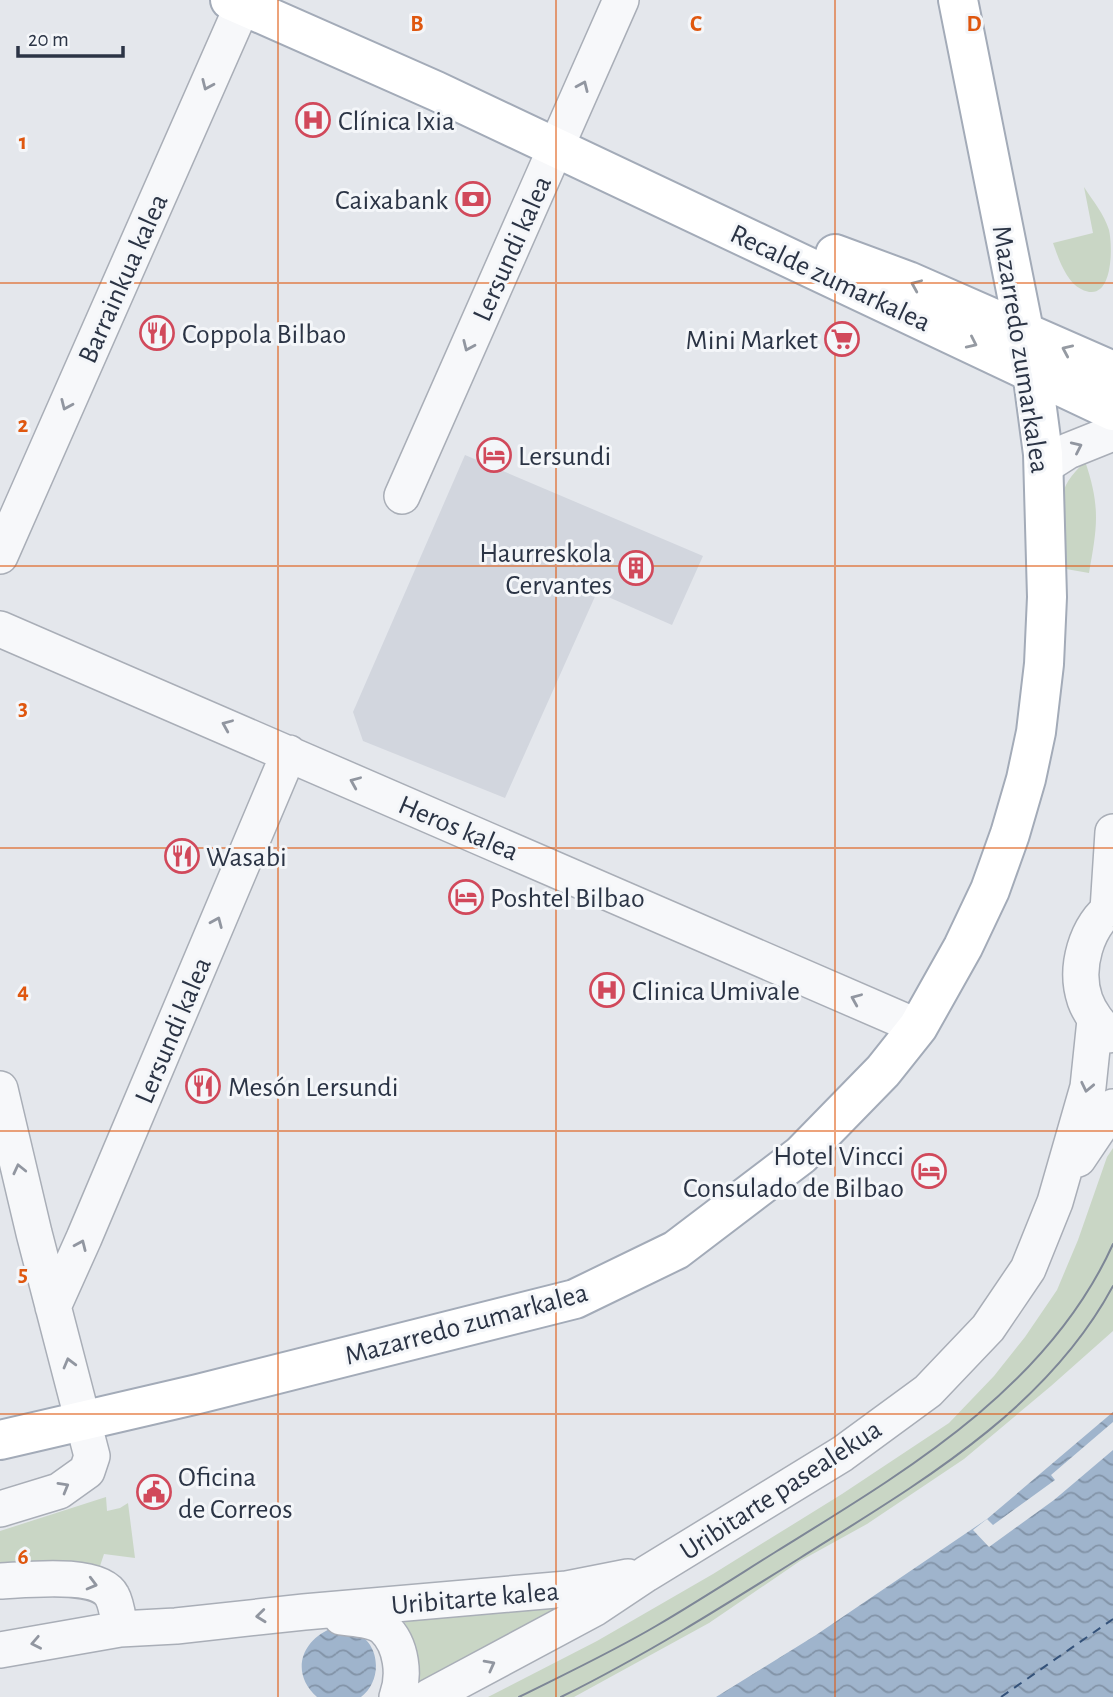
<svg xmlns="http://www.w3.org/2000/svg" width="1113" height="1697" viewBox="0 0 1113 1697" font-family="'Alegreya Sans',sans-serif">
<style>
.built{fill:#d2d6de}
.green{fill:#c9d6c5}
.water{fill:url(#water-waves)}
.pier{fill:#e4e7ec}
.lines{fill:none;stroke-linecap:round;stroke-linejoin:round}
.ferry{stroke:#34527a;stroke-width:2;stroke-dasharray:9 7;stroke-linecap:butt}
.minor-casing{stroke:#a9aeb7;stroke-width:38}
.major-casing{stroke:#a3abb8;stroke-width:42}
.minor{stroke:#f7f8fa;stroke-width:35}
.major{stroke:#fff;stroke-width:38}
.tram{stroke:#7d8696;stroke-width:2}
.oneway{stroke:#9196a0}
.oneway2{stroke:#959aa2}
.grid{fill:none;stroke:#df570f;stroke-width:2;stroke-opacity:0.55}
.labels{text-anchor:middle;stroke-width:6;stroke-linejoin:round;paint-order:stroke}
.poi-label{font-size:28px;fill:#2b3445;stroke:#f4f6f9;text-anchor:start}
.street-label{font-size:28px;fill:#2b3445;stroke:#f4f6f9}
.grid-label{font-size:23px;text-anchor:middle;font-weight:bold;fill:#df570f;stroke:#f4f6f9;stroke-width:6;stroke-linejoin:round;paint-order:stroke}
</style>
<defs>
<pattern id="water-waves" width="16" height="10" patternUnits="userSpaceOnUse" patternTransform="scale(1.75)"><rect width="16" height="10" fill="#9fb4cc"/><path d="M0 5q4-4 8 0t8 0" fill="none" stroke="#8293a7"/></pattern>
</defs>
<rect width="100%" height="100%" fill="#e4e7ec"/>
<!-- built -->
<path class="built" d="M465 455 703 556 672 625 597 592 505 798 363 741 353 712Z"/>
<!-- green -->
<path class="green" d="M1084 187C1093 201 1104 214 1109 230 1113 248 1113 306 1081 289 1066 282 1058 257 1053 243L1093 233Z
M1085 461C1101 508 1097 527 1089 573L1066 569C1067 545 1060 518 1063 494 1065 481 1077 470 1085 461Z
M1113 1148V1331L1051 1386 964 1459 867 1524 800 1561 709 1623 574 1697H488L597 1641 713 1574 842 1494 949 1423 994 1376 1025 1337 1057 1290 1078 1240 1107 1157Z
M106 1497 107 1511 120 1508 128 1503 135 1558 104 1554 100 1566 0 1569V1531Z
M597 1595 412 1689C412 1664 417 1637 401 1617Z"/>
<!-- water -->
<path class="water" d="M1113 1412V1697H716L816 1635 987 1519Z
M330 1629C337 1630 346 1630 353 1632 381 1641 383 1681 361 1697H317C291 1674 300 1642 330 1629Z"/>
<!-- pier -->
<path class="pier" d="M1113 1422V1450L1054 1500 989 1547 973 1530 987 1519 993 1525 1055 1480 1051 1475Z"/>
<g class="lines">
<!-- ferry -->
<path class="ferry" d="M1001 1697 1113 1619"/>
<!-- minor casing -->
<g class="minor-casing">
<path id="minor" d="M1043 467 1068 451 1113 433
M402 496 621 0
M0 556 245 0
M0 629 918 1027
M1108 910 1113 832
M1109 1035C1099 1024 1090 1014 1085 1000 1074 968 1086 926 1113 906
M0 1089 34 1233 92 1456 87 1471 59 1491 0 1509
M1078 1159 1113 1107
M53 1307 84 1238 289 753
M0 1581C25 1580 99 1571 112 1596 117 1605 118 1619 120 1629
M341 1617C354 1619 374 1619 384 1628 402 1645 405 1676 397 1697
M0 1650 120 1629 176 1626 304 1612 567 1589 628 1577
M429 1697 595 1608 646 1574 842 1454 928 1391 988 1328 1028 1269 1055 1202 1088 1087 1095 1020"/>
</g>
<!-- major casing -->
<g class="major-casing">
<path id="major" d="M230 0 436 91 1113 411
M835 254 908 281 1113 371
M0 1440 198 1394 575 1299 676 1250 801 1155 883 1071 918 1027 963 947 990 890 1010 834 1026 779 1036 732 1044 664 1047 597 1043 454 1032 371 958 0"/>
</g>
<!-- minor -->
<use href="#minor" class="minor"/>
<!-- major -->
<use href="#major" class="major"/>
<!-- tram -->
<path class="tram" d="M519 1697C565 1674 612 1652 656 1626 697 1602 737 1576 777 1551 906 1471 1048 1388 1113 1244
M561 1697C644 1656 722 1607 800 1558 916 1485 1046 1411 1113 1286"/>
</g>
<!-- one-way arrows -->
<defs><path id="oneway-chevron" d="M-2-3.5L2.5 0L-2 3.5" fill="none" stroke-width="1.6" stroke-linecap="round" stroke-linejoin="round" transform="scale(1.75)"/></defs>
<g class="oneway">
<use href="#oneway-chevron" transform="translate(207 85) rotate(114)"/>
<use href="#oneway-chevron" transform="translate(583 86) rotate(-66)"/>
<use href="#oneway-chevron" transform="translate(468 346) rotate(114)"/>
<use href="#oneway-chevron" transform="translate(66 405) rotate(114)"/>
<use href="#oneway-chevron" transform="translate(1077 447) rotate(-25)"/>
<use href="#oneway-chevron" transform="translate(227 725) rotate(-157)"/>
<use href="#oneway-chevron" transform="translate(355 782) rotate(-157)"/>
<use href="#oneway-chevron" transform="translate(217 922) rotate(-67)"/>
<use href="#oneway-chevron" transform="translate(856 999) rotate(-157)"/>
<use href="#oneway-chevron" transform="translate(1087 1087) rotate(102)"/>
<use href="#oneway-chevron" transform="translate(19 1169) rotate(-103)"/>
<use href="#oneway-chevron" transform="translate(81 1245) rotate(-66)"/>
<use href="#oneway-chevron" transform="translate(69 1363) rotate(-105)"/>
<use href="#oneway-chevron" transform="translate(64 1487) rotate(-30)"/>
<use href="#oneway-chevron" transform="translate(92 1584) rotate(15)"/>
<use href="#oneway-chevron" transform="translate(261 1616) rotate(174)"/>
<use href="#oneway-chevron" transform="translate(36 1643) rotate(169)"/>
<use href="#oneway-chevron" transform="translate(490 1665) rotate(-28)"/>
</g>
<g class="oneway2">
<use href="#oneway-chevron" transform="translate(916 285) rotate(-157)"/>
<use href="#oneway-chevron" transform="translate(972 343) rotate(25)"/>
<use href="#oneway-chevron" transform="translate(1067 350) rotate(-156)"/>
</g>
<!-- grid -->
<path class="grid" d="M278 0V1697M556 0V1697M835 0V1697M0 283H1113M0 566H1113M0 848H1113M0 1131H1113M0 1414H1113"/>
<!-- icons -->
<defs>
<g id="hospital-ring" transform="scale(1.75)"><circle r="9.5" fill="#f4f6f9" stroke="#d1495b" stroke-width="1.5"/><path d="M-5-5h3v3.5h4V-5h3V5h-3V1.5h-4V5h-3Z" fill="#d1495b"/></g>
<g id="bank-ring" transform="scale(1.75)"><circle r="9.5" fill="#f4f6f9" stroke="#d1495b" stroke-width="1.5"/><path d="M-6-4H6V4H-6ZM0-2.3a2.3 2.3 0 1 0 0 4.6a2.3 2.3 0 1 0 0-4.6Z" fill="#d1495b"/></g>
<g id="restaurant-ring" transform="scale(1.75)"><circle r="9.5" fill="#f4f6f9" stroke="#d1495b" stroke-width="1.5"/><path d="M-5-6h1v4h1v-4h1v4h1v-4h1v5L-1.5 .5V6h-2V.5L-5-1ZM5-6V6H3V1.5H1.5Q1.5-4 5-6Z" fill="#d1495b"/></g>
<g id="supermarket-ring" transform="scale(1.75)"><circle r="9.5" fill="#f4f6f9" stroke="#d1495b" stroke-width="1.5"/><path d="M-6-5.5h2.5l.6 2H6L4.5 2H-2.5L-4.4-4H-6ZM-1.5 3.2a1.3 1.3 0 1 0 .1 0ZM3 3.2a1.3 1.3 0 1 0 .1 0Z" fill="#d1495b"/></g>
<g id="hotel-ring" transform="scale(1.75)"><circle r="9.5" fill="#f4f6f9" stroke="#d1495b" stroke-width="1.5"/><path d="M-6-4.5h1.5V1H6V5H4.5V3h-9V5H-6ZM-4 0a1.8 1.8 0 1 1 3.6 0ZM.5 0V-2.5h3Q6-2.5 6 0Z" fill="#d1495b"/></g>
<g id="building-ring" transform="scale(1.75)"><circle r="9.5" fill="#f4f6f9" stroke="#d1495b" stroke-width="1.5"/><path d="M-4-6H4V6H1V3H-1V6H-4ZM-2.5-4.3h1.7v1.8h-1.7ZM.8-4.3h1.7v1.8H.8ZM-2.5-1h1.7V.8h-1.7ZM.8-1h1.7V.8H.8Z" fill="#d1495b"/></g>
<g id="civic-ring" transform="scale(1.75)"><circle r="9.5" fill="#f4f6f9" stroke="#d1495b" stroke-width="1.5"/><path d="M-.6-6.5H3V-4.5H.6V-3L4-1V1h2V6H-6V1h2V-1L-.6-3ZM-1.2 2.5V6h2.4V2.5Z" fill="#d1495b"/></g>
</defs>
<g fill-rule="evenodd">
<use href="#hospital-ring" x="313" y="120"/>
<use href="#bank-ring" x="473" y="199"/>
<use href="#restaurant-ring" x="157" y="333"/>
<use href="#supermarket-ring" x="842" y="339"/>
<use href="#hotel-ring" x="494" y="455"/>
<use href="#building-ring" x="636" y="568"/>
<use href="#restaurant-ring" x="182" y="856"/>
<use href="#hotel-ring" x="466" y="897"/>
<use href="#hospital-ring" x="607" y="990"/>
<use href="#restaurant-ring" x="203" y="1086"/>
<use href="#hotel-ring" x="929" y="1171"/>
<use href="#civic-ring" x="154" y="1492"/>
</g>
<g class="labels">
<!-- poi labels -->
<g class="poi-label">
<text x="338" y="130">Clínica Ixia</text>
<text x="448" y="209" text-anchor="end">Caixabank</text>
<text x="182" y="343">Coppola Bilbao</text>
<text x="818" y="349" text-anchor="end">Mini Market</text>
<text x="518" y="465">Lersundi</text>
<text x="612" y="562" text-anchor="end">Haurreskola<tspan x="612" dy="32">Cervantes</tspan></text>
<text x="206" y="866">Wasabi</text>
<text x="490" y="907">Poshtel Bilbao</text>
<text x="632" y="1000">Clinica Umivale</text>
<text x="228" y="1096">Mesón Lersundi</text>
<text x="904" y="1165" text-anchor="end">Hotel Vincci<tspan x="904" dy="32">Consulado de Bilbao</tspan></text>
<text x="178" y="1486">Oficina<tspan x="178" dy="32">de Correos</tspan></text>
</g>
<!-- street labels -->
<g class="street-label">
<text transform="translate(511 248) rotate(-66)" y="10">Lersundi kalea</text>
<text transform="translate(831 277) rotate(25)" y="10">Recalde zumarkalea</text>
<text transform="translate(122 278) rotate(-66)" y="10">Barrainkua kalea</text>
<text transform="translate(1022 349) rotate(81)" y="10">Mazarredo zumarkalea</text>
<text transform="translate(459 827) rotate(23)" y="10">Heros kalea</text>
<text transform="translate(172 1030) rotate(-67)" y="10">Lersundi kalea</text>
<text transform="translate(466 1323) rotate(-15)" y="10">Mazarredo zumarkalea</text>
<text transform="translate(780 1489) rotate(-33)" y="10">Uribitarte pasealekua</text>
<text transform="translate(475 1597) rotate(-5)" y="10">Uribitarte kalea</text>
</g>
</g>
<g class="grid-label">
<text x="417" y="31">B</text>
<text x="696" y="31">C</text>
<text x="974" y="31">D</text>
<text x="23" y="149">1</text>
<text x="23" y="432">2</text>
<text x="23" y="715">3</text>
<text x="23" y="998">4</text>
<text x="23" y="1281">5</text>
<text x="23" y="1564">6</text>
</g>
<!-- scale -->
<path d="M18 46v10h105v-10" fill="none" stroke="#2b3445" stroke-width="3.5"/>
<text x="28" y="46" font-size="21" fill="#2b3445" stroke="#f4f6f9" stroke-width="5" paint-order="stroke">20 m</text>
</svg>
